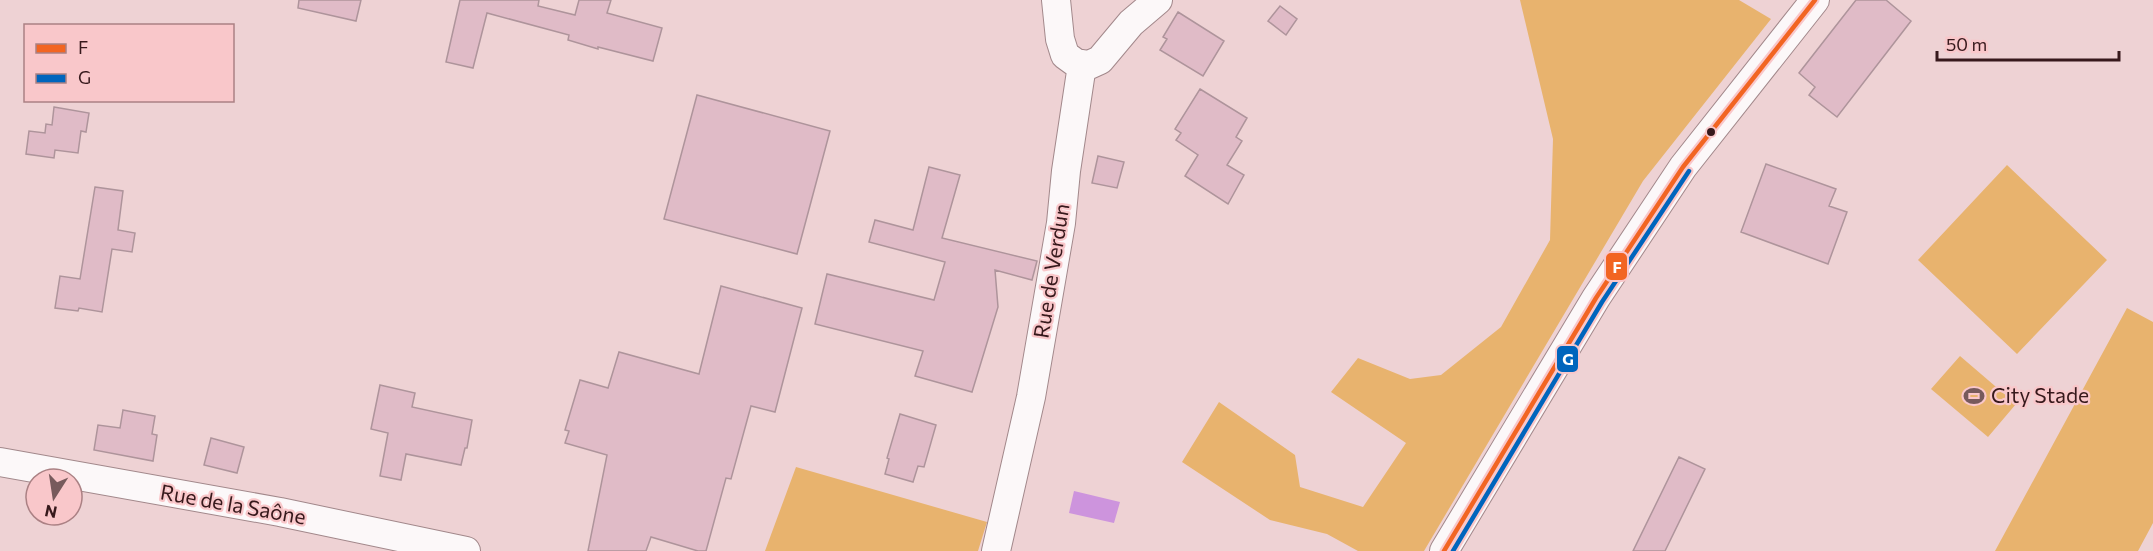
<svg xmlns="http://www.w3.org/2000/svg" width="2153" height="551" viewBox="0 0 2153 551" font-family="Commissioner,sans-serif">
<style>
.green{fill:#e8b36e}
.water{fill:#cd94dd}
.building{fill:#e0bbc7;stroke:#ae949b;stroke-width:1.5}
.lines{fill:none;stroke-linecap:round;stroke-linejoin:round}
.minor-casing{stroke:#a2888b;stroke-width:30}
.minor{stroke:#fcf8f9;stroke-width:28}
.bus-1-casing{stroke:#f9c7ca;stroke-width:9}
.bus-2-casing{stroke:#f9c7ca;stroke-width:9}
.bus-1{stroke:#f26522;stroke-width:4.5}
.bus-2{stroke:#0065bd;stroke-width:4.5}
.bus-dot{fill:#37191c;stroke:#f9c7ca;stroke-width:2}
.labels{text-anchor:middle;stroke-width:4.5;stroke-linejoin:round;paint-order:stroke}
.street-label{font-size:21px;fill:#37191c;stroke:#f9c7ca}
.poi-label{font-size:21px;fill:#37191c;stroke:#f9c7ca;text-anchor:start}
.line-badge{stroke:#f9c7ca;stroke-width:2}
.badge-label{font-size:16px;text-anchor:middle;font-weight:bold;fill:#fff}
</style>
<rect width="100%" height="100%" fill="#eed2d4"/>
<!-- green -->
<path class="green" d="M1520 0H1739L1771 19 1643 181 1424 551H1358L1327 534 1270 520 1182 462 1219 402 1295 455 1300 487 1363 507 1406 443 1331 392 1358 358 1410 379 1441 375 1501 327 1550 240 1553 139Z
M2007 165 2107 260 2017 354 1918 260Z
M2127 308 2153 322V523L2138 551H1995Z
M1960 356 2016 404 1988 437 1931 389Z
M796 467 987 522 978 551H765Z"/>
<!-- water -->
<path class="water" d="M1074 491 1120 502 1114 523 1069 513Z"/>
<!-- building -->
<path class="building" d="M299 0H361L356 21 298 8Z
M460 0H539L538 6 575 15 579 0H611L607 13 662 28 653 61 598 47V49L568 40 569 35 487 13 473 68 446 62Z
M1856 0H1886L1911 21 1837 117 1809 95 1815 87 1799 73Z
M1280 6 1297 19 1286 35 1268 21Z
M1178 12 1224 41 1203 76 1160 50 1167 39 1163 37Z
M1200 89 1247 118 1236 137 1242 141 1227 165 1244 175 1228 204 1185 176 1198 155 1176 140 1181 133 1175 129Z
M697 95 830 131 797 254 664 219Z
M54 107 89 113 86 132 81 131 78 153 55 150 54 158 26 154 29 131 45 133 46 124 52 125Z
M1098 156 1124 162 1117 188 1092 183Z
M1766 164 1836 189 1829 206 1847 212 1828 264 1741 232Z
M929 167 960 175 942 238 1037 261 1032 280 995 270 998 307 972 392 915 376 923 351 815 324 827 274 934 300 945 262 869 242 875 220 913 230Z
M95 187 123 191 118 230 135 233 132 252 112 249 102 312 79 308 78 311 55 308 60 276 80 279Z
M721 286 802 308 775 412 751 406 731 479 726 478 706 551H698L651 537 646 551H588L607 455 565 443 569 431 565 430 580 380 608 388 619 352 699 374Z
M380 385 415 393 412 407 472 420 467 448H465L461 465 406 454 401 480 380 476 388 433 371 429Z
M123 410 155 416 152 434 157 435 153 461 94 450 98 425 120 428Z
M900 414 936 425 924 467 918 466 913 482 885 474 889 459 887 458Z
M211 438 244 447 237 473 204 465Z
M1679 457 1705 469 1665 551H1633Z"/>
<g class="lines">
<!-- minor casing -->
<g class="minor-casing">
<path id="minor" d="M1056 0 1060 39 1065 55 1076 63 1089 65 1100 60 1131 23 1158 0
M0 462 280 512 466 551
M996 551 1031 397 1061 223 1066 171 1082 65
M1444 551 1596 298 1683 167 1815 0"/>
</g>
<!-- minor -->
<use href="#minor" class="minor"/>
<!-- bus-1 casing -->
<g class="bus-1-casing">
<path id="bus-1" d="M1444 551 1596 298 1683 167 1815 0"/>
</g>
<!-- bus-2 casing -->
<g class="bus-2-casing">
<path id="bus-2" d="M1453 551 1602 302 1689 171"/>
</g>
<!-- bus-1 -->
<use href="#bus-1" class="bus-1"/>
<!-- bus-2 -->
<use href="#bus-2" class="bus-2"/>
</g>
<!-- icons -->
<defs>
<g id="stadium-bare" transform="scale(1.62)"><path d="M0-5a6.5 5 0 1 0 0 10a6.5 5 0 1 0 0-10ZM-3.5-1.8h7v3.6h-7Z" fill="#775a5c" stroke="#f9c7ca" stroke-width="2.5" paint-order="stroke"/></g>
</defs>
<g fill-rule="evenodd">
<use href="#stadium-bare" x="1974" y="396"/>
</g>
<!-- markers -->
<circle class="bus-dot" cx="1711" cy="132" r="5"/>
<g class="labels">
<!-- street labels -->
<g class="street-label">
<text transform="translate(1052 271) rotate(-81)" y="7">Rue de Verdun</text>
<text transform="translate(233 505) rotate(10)" y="7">Rue de la Saône</text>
</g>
<!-- poi labels -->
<g class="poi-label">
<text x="1991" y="403">City Stade</text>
</g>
</g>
<g class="line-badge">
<rect x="1605" y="252" width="23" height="29" rx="6" fill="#f26522"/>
<rect x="1556" y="345" width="23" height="28" rx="6" fill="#0065bd"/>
</g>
<g class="badge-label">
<text x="1617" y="273">F</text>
<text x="1568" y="365">G</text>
</g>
<!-- legend -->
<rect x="24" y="24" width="210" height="78" fill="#f9c7ca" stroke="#ab8184" stroke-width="1.5"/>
<rect x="36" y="44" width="30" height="9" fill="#f26522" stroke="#ab8184" stroke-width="1.5"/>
<text x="78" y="54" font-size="18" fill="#37191c">F</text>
<rect x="36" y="74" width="30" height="9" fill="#0065bd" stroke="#ab8184" stroke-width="1.5"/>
<text x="78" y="84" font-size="18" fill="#37191c">G</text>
<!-- north arrow -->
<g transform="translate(54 497) rotate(192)"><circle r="28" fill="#f9c7ca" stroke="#ab8184" stroke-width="1.5"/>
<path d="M0-4.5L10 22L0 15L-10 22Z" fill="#775a5c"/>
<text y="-9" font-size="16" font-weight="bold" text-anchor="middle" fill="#37191c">N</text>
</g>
<!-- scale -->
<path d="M1937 51v9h182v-9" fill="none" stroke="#37191c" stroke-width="3"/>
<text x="1946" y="51" font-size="18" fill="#37191c" stroke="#f9c7ca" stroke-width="4.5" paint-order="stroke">50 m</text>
</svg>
